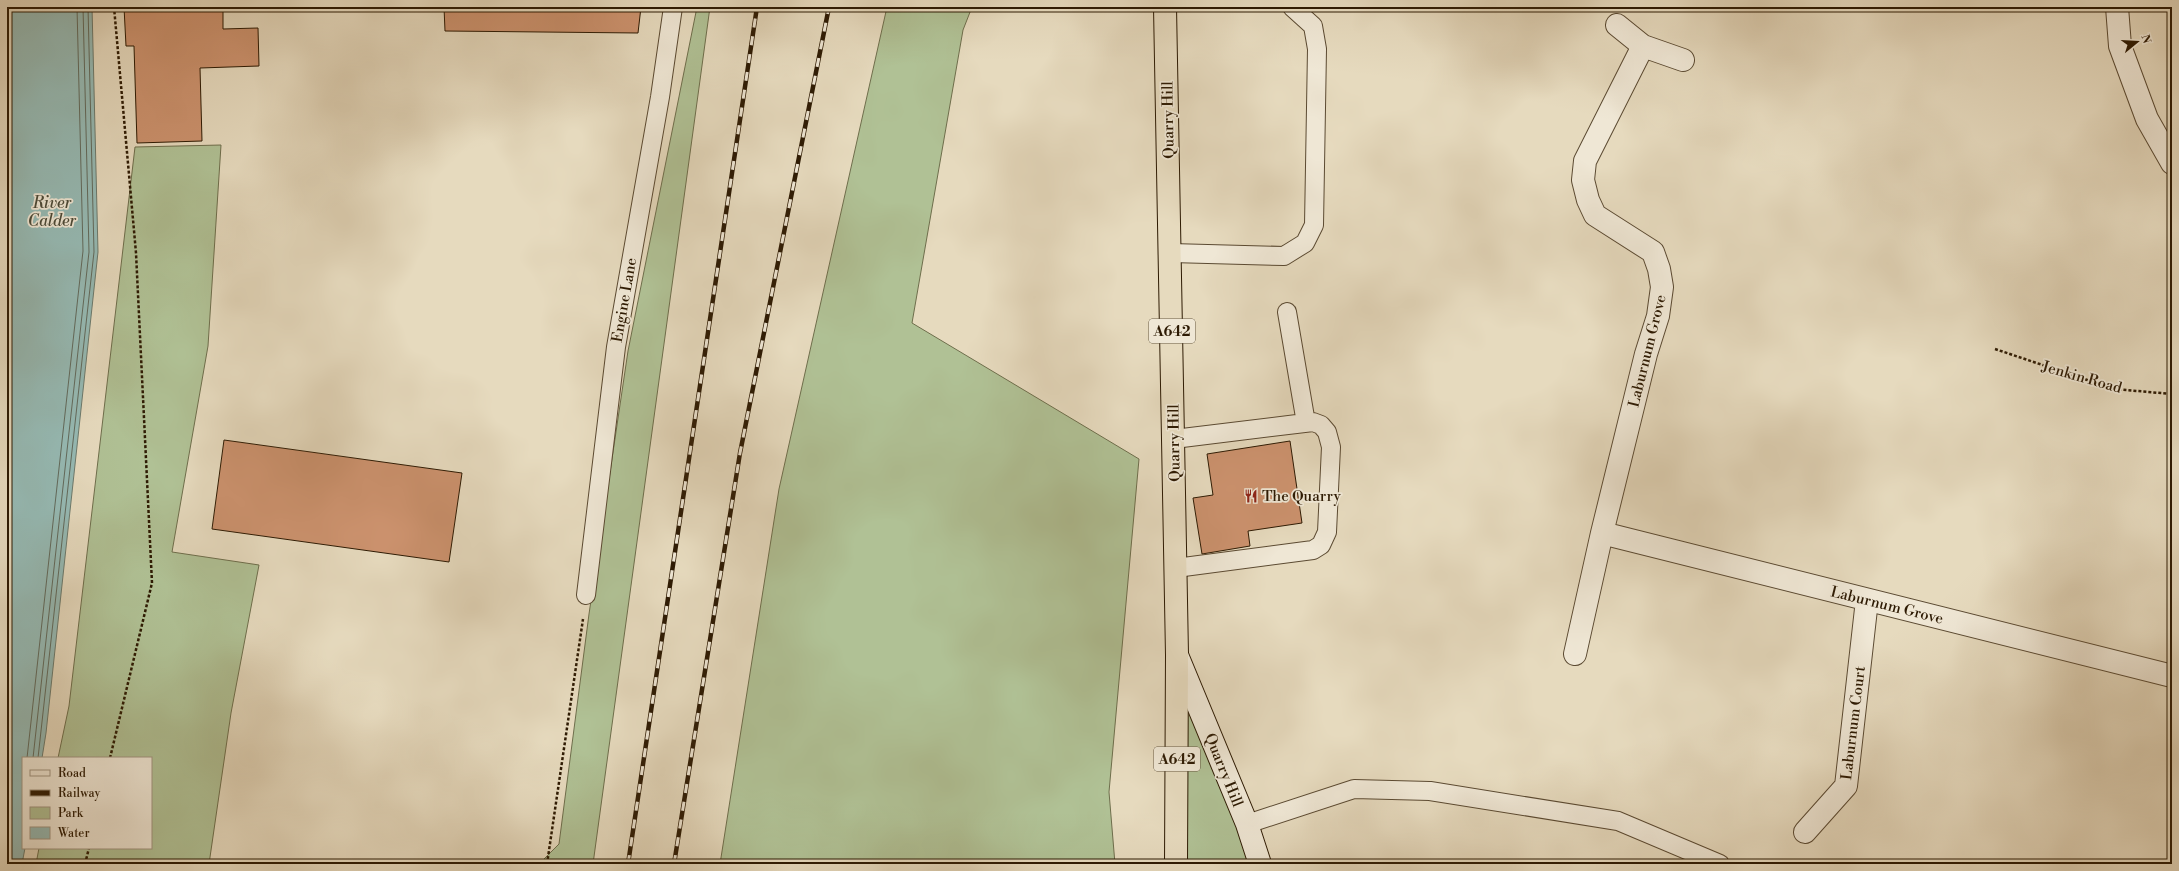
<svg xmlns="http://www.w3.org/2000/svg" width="2179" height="871" viewBox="0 0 2179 871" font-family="'Libre Bodoni',serif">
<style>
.green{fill:#b0c195;stroke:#6e6e4c}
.water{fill:#96bab4;stroke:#6c7a6d}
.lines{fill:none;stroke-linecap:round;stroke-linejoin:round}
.shore{stroke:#626a5c;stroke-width:1}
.building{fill:#cc926e;stroke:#2d1a03}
.lane-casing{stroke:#5b4a32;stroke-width:20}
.street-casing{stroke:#5b4a32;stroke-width:24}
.secondary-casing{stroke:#2d1a03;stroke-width:24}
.highway-casing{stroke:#2d1a03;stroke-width:24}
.path{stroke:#2d1a03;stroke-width:2.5;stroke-dasharray:3 2;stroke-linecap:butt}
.lane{stroke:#efe7d5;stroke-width:18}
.street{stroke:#efe7d5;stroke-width:22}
.secondary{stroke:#efe7d5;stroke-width:22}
.highway{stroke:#e6dabe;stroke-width:22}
.rail-casing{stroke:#2d1a03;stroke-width:4.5}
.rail{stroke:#efe7d5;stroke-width:3;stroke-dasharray:9;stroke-linecap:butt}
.labels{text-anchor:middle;stroke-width:3.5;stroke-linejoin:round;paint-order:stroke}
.shield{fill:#efe7d5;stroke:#675842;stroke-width:1}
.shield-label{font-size:14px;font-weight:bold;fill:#2d1a03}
.street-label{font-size:15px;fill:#2d1a03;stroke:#efe7d5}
.poi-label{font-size:15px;fill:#2d1a03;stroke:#efe7d5;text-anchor:start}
.water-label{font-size:16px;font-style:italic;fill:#4c4a38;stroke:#efe7d5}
</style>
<rect width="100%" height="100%" fill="#e6dabe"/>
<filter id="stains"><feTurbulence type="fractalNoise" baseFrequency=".005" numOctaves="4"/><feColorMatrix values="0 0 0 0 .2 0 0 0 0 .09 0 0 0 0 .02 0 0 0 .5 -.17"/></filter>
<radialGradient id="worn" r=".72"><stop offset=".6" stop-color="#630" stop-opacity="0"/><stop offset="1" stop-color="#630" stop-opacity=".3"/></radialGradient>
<!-- green -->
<path class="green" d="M697 7H710L593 864H539L559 844 589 614 628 351Z
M887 7H972L963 30 912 323 1139 459 1109 792 1115 864H720L779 489Z
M221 145 208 346 172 552 259 565 231 713 209 864H36L39 848H151V758H58L69 706 135 147Z
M1177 655 1260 864H1176Z"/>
<!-- water -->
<path class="water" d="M7 7H92L98 252 46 733 42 758H23V848H25L22 864H7Z"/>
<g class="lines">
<!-- shore -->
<path class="shore" d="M27 758 83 251 77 7
M33 758 89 252 83 7
M38 758 94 252 88 7"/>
</g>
<!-- building -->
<path class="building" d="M124 7H223V29L258 28 259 66 200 68 202 141 137 143 134 46H126Z
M444 7H641L638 33 445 31Z
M224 440 462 473 449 562 212 529Z
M1290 441 1302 523 1248 531 1250 546 1202 554 1193 498 1213 495 1207 454Z"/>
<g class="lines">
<!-- lane casing -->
<g class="lane-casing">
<path id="lane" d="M1171 253 1284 256 1305 243 1314 225 1317 49 1313 26 1292 7
M1287 312 1306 423
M1174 439 1313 422 1321 425 1327 432 1331 447 1327 532 1321 545 1313 550 1176 568
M586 595 616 347 660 97 673 7
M1247 824 1354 789 1430 791 1618 821 1720 864"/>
</g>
<!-- street casing -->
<g class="street-casing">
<path id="street" d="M2117 7 2120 46 2147 119 2172 163
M1617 25 1643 46 1683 60
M1602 533 2172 676
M1575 654 1602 533 1646 354 1658 316 1662 287 1659 269 1653 252 1595 215 1588 200 1583 180 1585 161 1643 46
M1805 832 1846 786 1867 600"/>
</g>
<!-- secondary casing -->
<g class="secondary-casing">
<path id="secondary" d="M1177 655 1247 824 1260 864"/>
</g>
<!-- highway casing -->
<g class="highway-casing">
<path id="highway" d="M1165 7 1177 655 1176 864"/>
</g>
<!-- path -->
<path class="path" d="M1995 349 2114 389 2172 394
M110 758 152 583 136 253 114 7
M85 864 89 848
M547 864 583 619"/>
<!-- lane -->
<use href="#lane" class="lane"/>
<!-- street -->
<use href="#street" class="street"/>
<!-- secondary -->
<use href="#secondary" class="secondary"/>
<!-- highway -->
<use href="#highway" class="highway"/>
<!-- rail casing -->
<g class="rail-casing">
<path id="rail" d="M628 864 757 7
M674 864 740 453 829 7"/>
</g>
<!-- rail -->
<use href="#rail" class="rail"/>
</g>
<!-- icons -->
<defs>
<g id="restaurant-bare" transform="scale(1.08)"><path d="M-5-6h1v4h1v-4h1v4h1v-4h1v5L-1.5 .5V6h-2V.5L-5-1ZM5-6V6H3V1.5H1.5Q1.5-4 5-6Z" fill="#8f2418" stroke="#efe7d5" stroke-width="2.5" paint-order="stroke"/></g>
</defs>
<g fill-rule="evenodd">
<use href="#restaurant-bare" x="1251" y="496"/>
</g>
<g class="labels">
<!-- shield labels -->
<g class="shield">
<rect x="1149" y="319" width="46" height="24" rx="3"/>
<rect x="1154" y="747" width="46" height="24" rx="3"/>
</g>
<g class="shield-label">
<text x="1172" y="336">A642</text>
<text x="1177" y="764">A642</text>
</g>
<!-- street labels -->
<g class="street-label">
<text transform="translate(1168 120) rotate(-91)" y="5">Quarry Hill</text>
<text transform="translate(624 300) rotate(-80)" y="5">Engine Lane</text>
<text transform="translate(1647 351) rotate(-76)" y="5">Laburnum Grove</text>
<text transform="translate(2082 377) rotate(16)" y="5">Jenkin Road</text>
<text transform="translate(1174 443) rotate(-91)" y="5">Quarry Hill</text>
<text transform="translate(1887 605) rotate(14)" y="5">Laburnum Grove</text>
<text transform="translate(1853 723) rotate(-83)" y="5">Laburnum Court</text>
<text transform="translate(1224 770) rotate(68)" y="5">Quarry Hill</text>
</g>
<!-- poi labels -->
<g class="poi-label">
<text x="1262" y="501">The Quarry</text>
</g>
<!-- water labels -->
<g class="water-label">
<text x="52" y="208">River<tspan x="52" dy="18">Calder</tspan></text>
</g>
</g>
<!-- margin -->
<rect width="2179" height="871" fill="none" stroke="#e6dabe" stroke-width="24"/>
<rect x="8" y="8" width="2163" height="855" fill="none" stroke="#2d1a03" stroke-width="2"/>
<rect x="12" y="12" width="2155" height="847" fill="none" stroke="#2d1a03"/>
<!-- legend -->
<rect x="22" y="757" width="130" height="92" fill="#efe7d5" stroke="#a19581"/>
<rect x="30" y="770" width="20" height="6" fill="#efe7d5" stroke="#a19581"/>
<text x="58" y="777" font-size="12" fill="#2d1a03">Road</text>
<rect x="30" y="790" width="20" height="6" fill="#2d1a03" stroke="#a19581"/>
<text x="58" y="797" font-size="12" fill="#2d1a03">Railway</text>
<rect x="30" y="807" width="20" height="12" fill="#b0c195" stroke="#a19581"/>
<text x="58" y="817" font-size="12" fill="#2d1a03">Park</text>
<rect x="30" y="827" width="20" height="12" fill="#96bab4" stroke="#a19581"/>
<text x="58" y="837" font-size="12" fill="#2d1a03">Water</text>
<!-- north arrow -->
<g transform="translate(2137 42) rotate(72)" stroke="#efe7d5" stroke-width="3" paint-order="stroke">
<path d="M0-3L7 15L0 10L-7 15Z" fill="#2d1a03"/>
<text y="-6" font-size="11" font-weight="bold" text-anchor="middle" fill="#2d1a03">N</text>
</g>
<rect width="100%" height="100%" filter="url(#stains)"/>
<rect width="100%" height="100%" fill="url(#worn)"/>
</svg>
